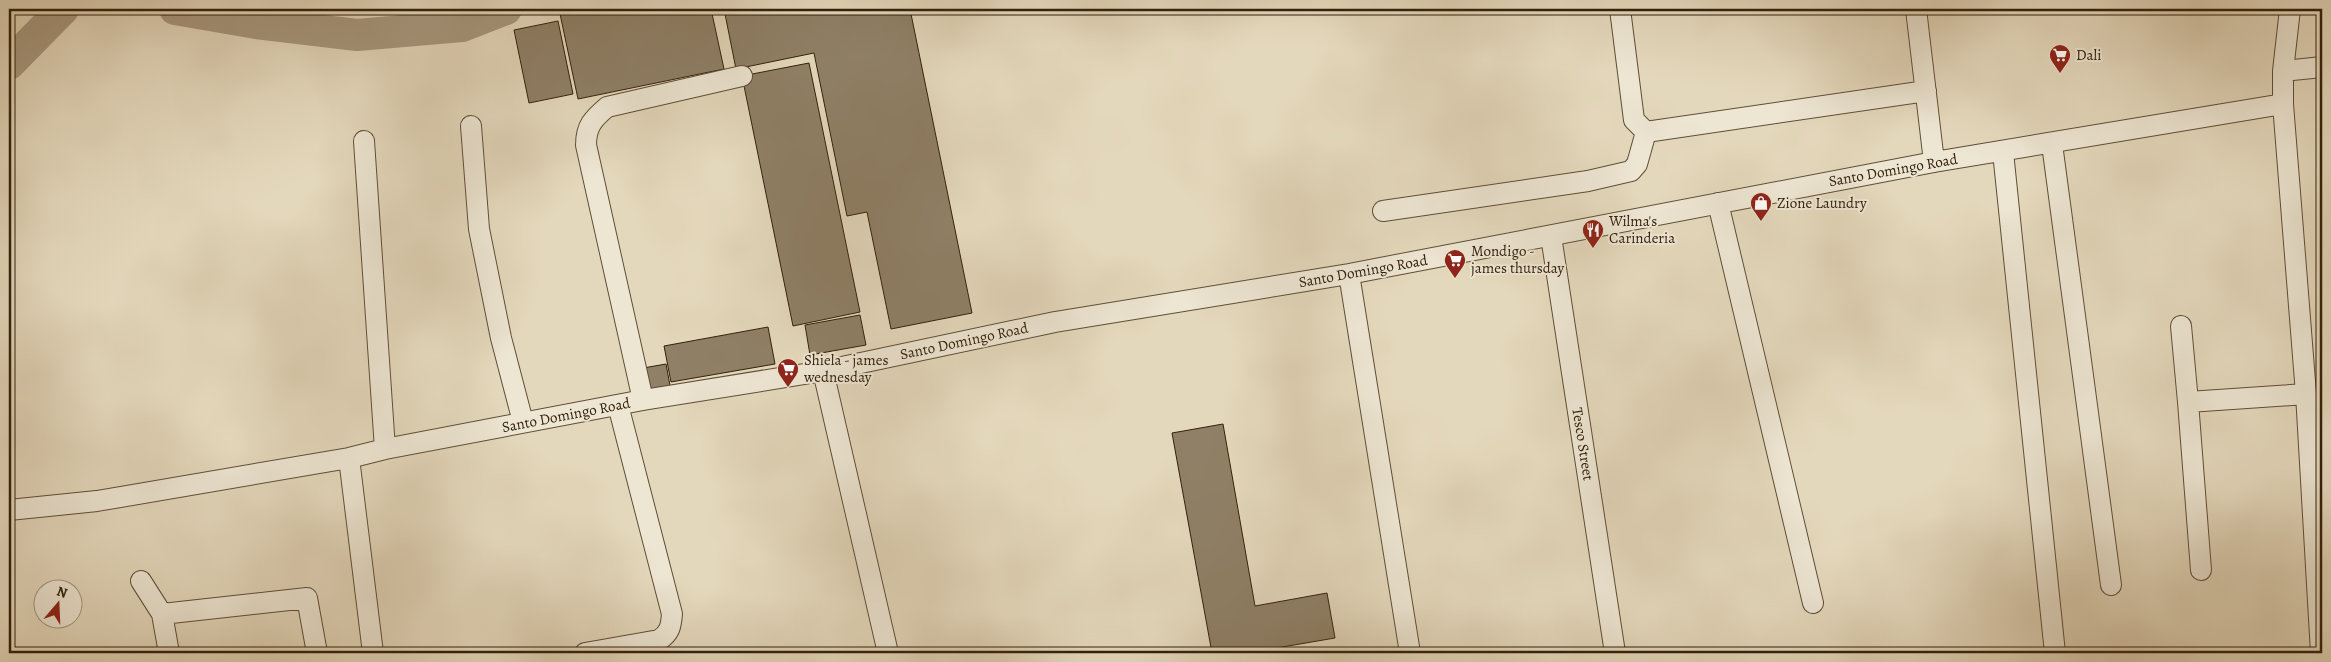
<svg xmlns="http://www.w3.org/2000/svg" width="2331" height="662" viewBox="0 0 2331 662" font-family="Alegreya,serif">
<style>
.lines{fill:none;stroke-linecap:round;stroke-linejoin:round}
.river{stroke:#a89980;stroke-width:32}
.building{fill:#8f8067;stroke:#33200b}
.minor-casing{stroke:#5f4e37;stroke-width:22}
.minor{stroke:#ede6d3;stroke-width:20}
.labels{text-anchor:middle;stroke-width:4;stroke-linejoin:round;paint-order:stroke}
.poi-label{font-size:15px;fill:#33200b;stroke:#ede6d3;text-anchor:start}
.street-label{font-size:15px;fill:#33200b;stroke:#ede6d3}
</style>
<rect width="100%" height="100%" fill="#e4d8bc"/>
<filter id="stains"><feTurbulence type="fractalNoise" baseFrequency=".004" numOctaves="4"/><feColorMatrix values="0 0 0 0 .2 0 0 0 0 .09 0 0 0 0 .02 0 0 0 .5 -.17"/></filter>
<radialGradient id="worn" r=".72"><stop offset=".6" stop-color="#630" stop-opacity="0"/><stop offset="1" stop-color="#630" stop-opacity=".3"/></radialGradient>
<g class="lines">
<!-- river -->
<path class="river" d="M175 9 256 23 357 35 462 26 506 9
M9 64 63 9"/>
</g>
<!-- building -->
<path class="building" d="M559 9H711L724 69 578 99Z
M724 9H910L972 313 891 329 867 212 847 216 814 53 736 69Z
M558 21 573 94 529 103 514 30Z
M809 63 860 312 793 326 742 76Z
M860 315 866 345 810 355 805 325Z
M768 327 775 364 671 382 664 346Z
M666 364 671 391 637 397 632 370Z
M1223 424 1255 606 1327 593 1335 638 1247 653H1212L1172 433Z"/>
<g class="lines">
<!-- minor casing -->
<g class="minor-casing">
<path id="minor" d="M1620 9 1634 120 1646 132 1926 91
M1916 9 1934 162
M2283 71 2322 67
M2283 104 2306 394 2321 653
M471 126 479 229 501 338 523 422
M364 141 385 449
M2052 144 2111 585
M2003 152 2055 653
M1718 203 1813 603
M1383 211 1588 181 1631 171 1637 164 1646 132
M1551 236 1615 653
M1349 274 1410 653
M2181 326 2188 402
M823 371 888 653
M643 400 586 145C586 126 593 119 607 107L742 76
M349 458 373 653
M9 510 97 501 349 458 385 449 643 400 823 371 1055 322 1349 274 1934 162 2283 104V71L2290 9
M2201 570 2188 402 2306 394
M141 581 162 614 169 653
M162 614 307 598 317 653
M585 653 659 640C670 633 671 626 672 614L618 405"/>
</g>
<!-- minor -->
<use href="#minor" class="minor"/>
</g>
<!-- icons -->
<defs>
<g id="supermarket-pin" transform="scale(1.125)"><path d="M0 17L-7.5 6A9.5 9.5 0 1 1 7.5 6Z" fill="#8f2418" stroke="#ede6d3"/><path d="M-6-5.5h2.5l.6 2H6L4.5 2H-2.5L-4.4-4H-6ZM-1.5 3.2a1.3 1.3 0 1 0 .1 0ZM3 3.2a1.3 1.3 0 1 0 .1 0Z" fill="#fff"/></g>
<g id="shop-pin" transform="scale(1.125)"><path d="M0 17L-7.5 6A9.5 9.5 0 1 1 7.5 6Z" fill="#8f2418" stroke="#ede6d3"/><path d="M-5-2.5h2.3a2.7 3.5 0 0 1 5.4 0H5L5.5 6h-11ZM-1.5-2.5h3a1.5 2.3 0 0 0-3 0Z" fill="#fff"/></g>
<g id="restaurant-pin" transform="scale(1.125)"><path d="M0 17L-7.5 6A9.5 9.5 0 1 1 7.5 6Z" fill="#8f2418" stroke="#ede6d3"/><path d="M-5-6h1v4h1v-4h1v4h1v-4h1v5L-1.5 .5V6h-2V.5L-5-1ZM5-6V6H3V1.5H1.5Q1.5-4 5-6Z" fill="#fff"/></g>
</defs>
<g fill-rule="evenodd">
<use href="#supermarket-pin" x="2060" y="55"/>
<use href="#shop-pin" x="1761" y="203"/>
<use href="#restaurant-pin" x="1593" y="230"/>
<use href="#supermarket-pin" x="1455" y="260"/>
<use href="#supermarket-pin" x="788" y="369"/>
</g>
<g class="labels">
<!-- poi labels -->
<g class="poi-label">
<text x="2076" y="60">Dali</text>
<text x="1777" y="208">Zione Laundry</text>
<text x="1609" y="226">Wilma's<tspan x="1609" dy="17">Carinderia</tspan></text>
<text x="1471" y="256">Mondigo -<tspan x="1471" dy="17">james thursday</tspan></text>
<text x="804" y="365">Shiela - james<tspan x="804" dy="17">wednesday</tspan></text>
</g>
<!-- street labels -->
<g class="street-label">
<text transform="translate(1893 170) rotate(-10)" y="5">Santo Domingo Road</text>
<text transform="translate(1363 271) rotate(-10)" y="5">Santo Domingo Road</text>
<text transform="translate(964 341) rotate(-12)" y="5">Santo Domingo Road</text>
<text transform="translate(566 415) rotate(-11)" y="5">Santo Domingo Road</text>
<text transform="translate(1583 444) rotate(81)" y="5">Tesco Street</text>
</g>
</g>
<!-- margin -->
<rect width="2331" height="662" fill="none" stroke="#e4d8bc" stroke-width="30"/>
<rect x="10" y="10" width="2311" height="642" fill="none" stroke="#33200b" stroke-width="2.5"/>
<rect x="15" y="15" width="2301" height="632" fill="none" stroke="#33200b"/>
<!-- north arrow -->
<g transform="translate(58 604) rotate(19)"><circle r="24" fill="#ede6d3" stroke="#a39783"/>
<path d="M0-4L9 19L0 12L-9 19Z" fill="#8f2418"/>
<text y="-8" font-size="14" font-weight="bold" text-anchor="middle" fill="#33200b">N</text>
</g>
<rect width="100%" height="100%" filter="url(#stains)"/>
<rect width="100%" height="100%" fill="url(#worn)"/>
</svg>
